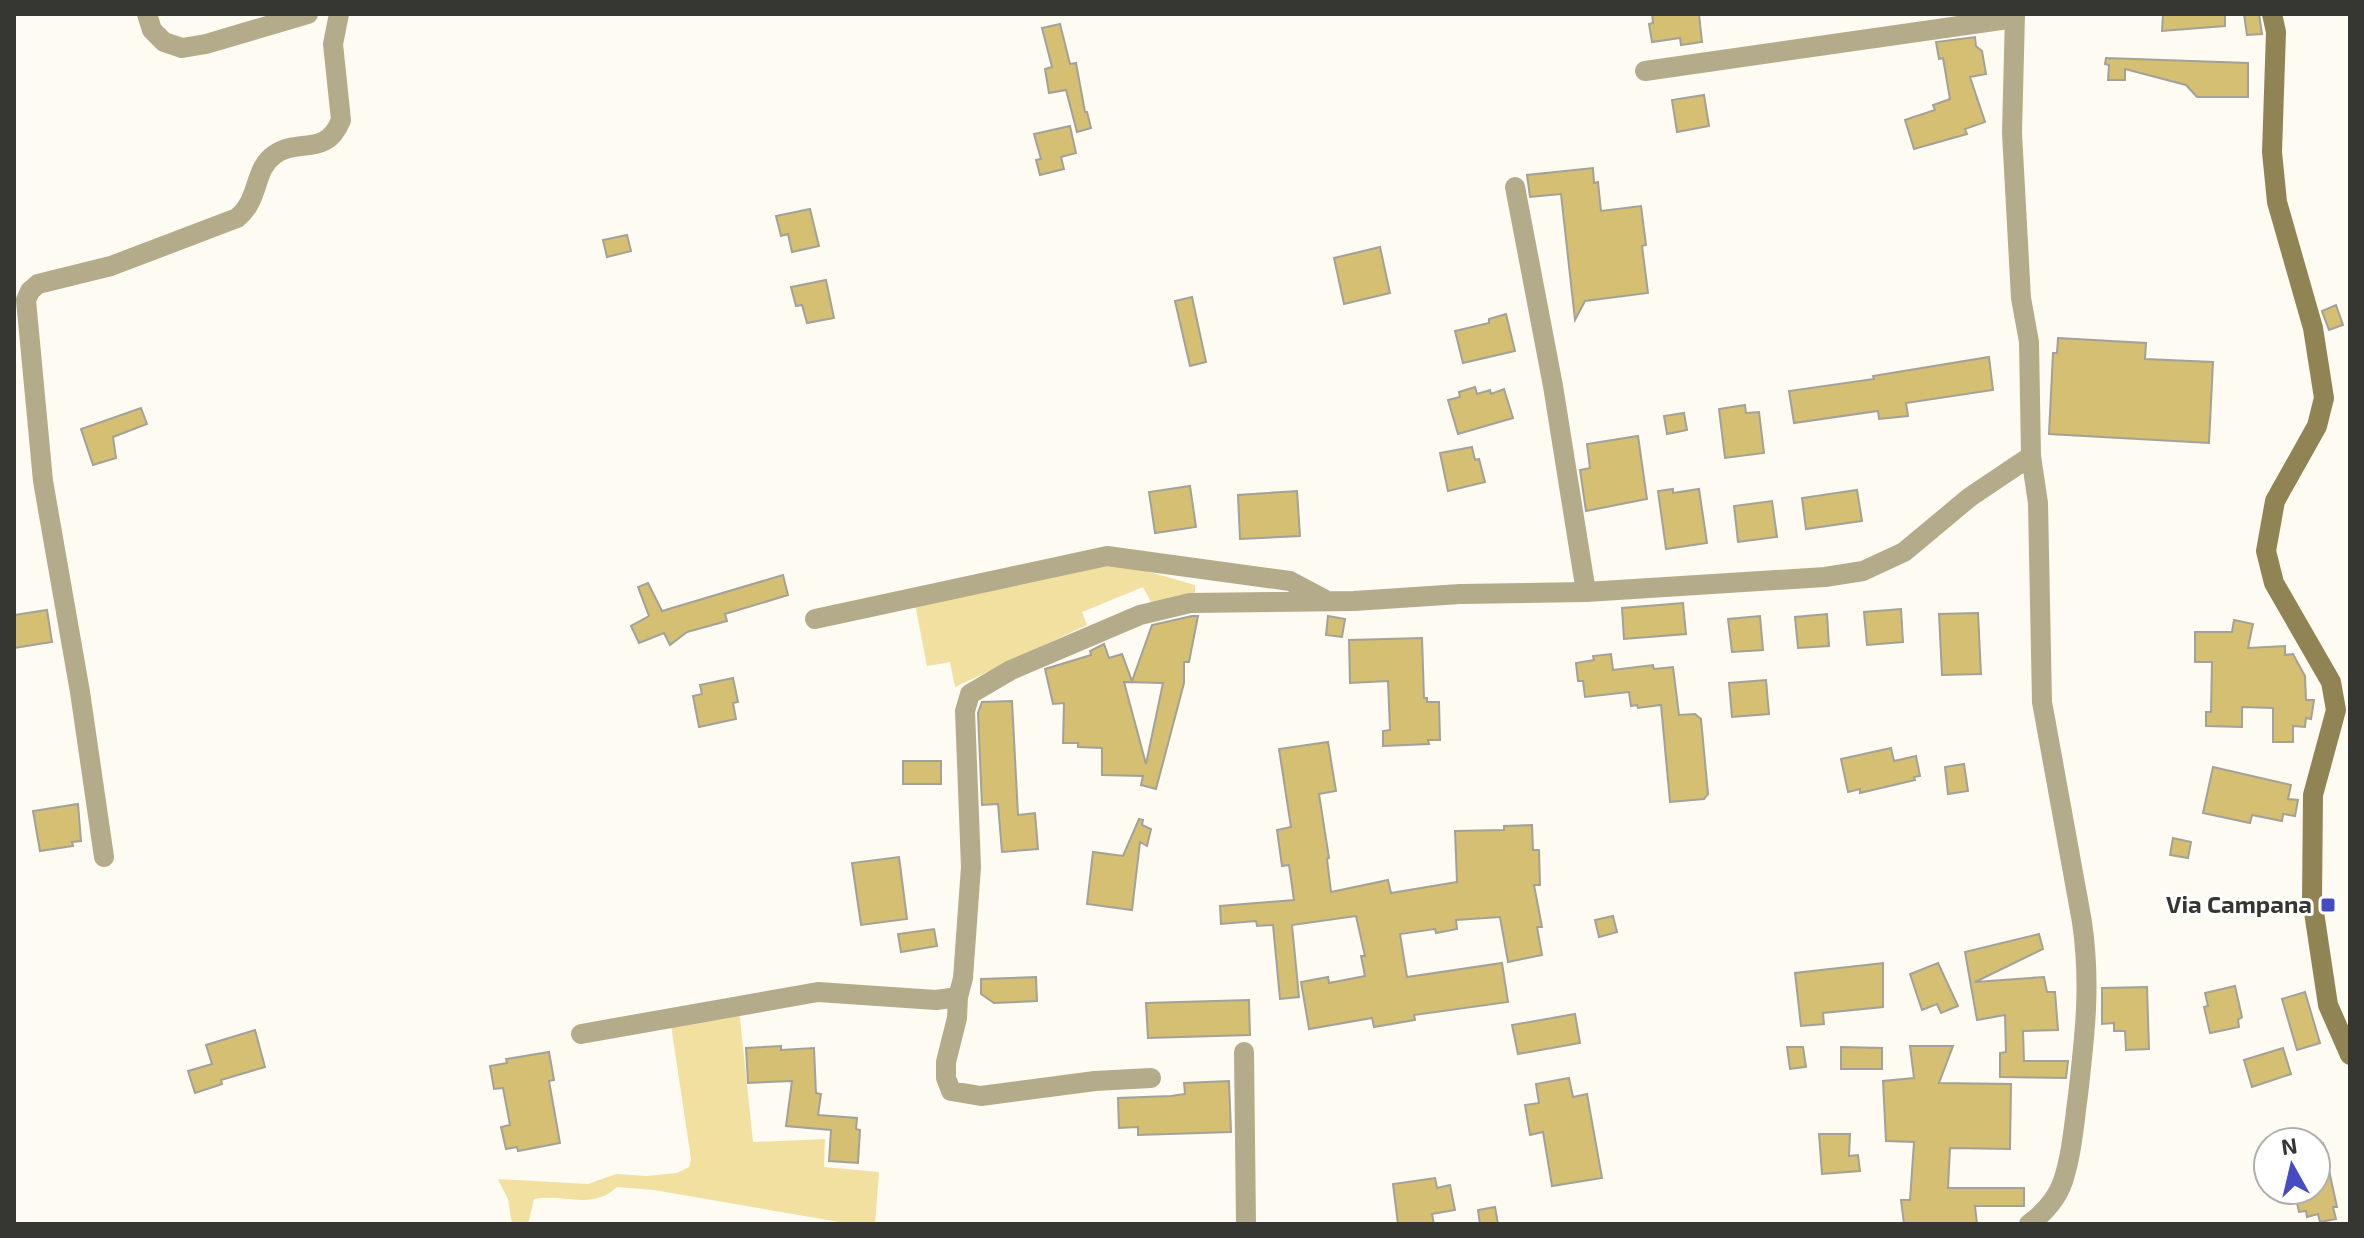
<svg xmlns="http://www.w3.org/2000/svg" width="2364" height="1238" viewBox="0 0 2364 1238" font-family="'Exo 2',sans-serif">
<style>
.green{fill:#f1e0a0}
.building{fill:#d4bf73;stroke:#a3a198;stroke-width:2;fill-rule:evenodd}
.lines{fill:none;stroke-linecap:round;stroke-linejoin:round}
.minor{stroke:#b4ab8b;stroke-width:20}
.secondary{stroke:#918454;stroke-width:20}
.poi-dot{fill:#454bc0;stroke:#fff;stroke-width:3}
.labels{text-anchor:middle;stroke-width:6;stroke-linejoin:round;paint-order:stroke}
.poi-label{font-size:24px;font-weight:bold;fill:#363632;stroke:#fff;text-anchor:end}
</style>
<rect width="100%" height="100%" fill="#fefbf2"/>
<!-- green -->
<path class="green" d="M1114 565 1132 567 1195 585V594L1151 602 1143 587 1082 612 1087 625 955 687 950 662 927 666 915 604 1060 573Z
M739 1009 753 1142 825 1139 824 1167 879 1172 875 1224H851L654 1190 617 1187C592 1211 563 1193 534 1199L528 1224H512L508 1199 498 1179 588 1184 616 1174 646 1176 677 1173 689 1167 691 1159 671 1025Z"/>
<!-- building -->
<path class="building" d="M1652 14H1699L1702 42 1681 45 1680 38 1652 42 1649 24 1653 23Z
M2163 14H2225V26L2162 31Z
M2244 14H2259L2262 34 2247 35Z
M1060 24 1070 64 1076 63 1085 112H1087L1091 128 1077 132 1066 90 1049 93 1045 69 1052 67 1042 28Z
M1975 37 1976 46 1982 51 1986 74 1970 77 1985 122 1965 129 1967 134 1914 149 1905 120 1935 110 1933 105 1950 99 1943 58 1939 59 1936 42Z
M2106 58 2248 63V97H2197L2186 85 2125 69V80H2108L2109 65 2105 64Z
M1704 95 1709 126 1677 132 1672 100Z
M1070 126 1076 153 1061 157 1064 169 1040 175 1036 160 1041 159 1034 134Z
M1593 168 1594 183 1598 182 1601 211 1641 206 1646 245 1642 246 1648 293 1585 301 1575 320 1561 194 1530 197 1527 175Z
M810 209 819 246 792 252 788 234 781 236 776 216Z
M627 235 631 251 607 257 603 240Z
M1380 247 1390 293 1344 304 1334 258Z
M826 280 834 318 807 323 802 305 796 306 791 287Z
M1192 297 1206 362 1190 366 1175 301Z
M2336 305 2343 325 2329 330 2322 311Z
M1506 314 1515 351 1463 363 1455 331 1489 323V319Z
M2058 338 2146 343 2145 359 2213 362 2209 443 2049 434 2053 353H2057Z
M1989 357 1993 390 1906 403 1908 416 1879 419 1878 411 1794 423 1789 391 1874 379 1873 376Z
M1475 387 1477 394 1490 390 1491 394 1504 389 1513 418 1458 434 1448 400 1460 397 1459 392Z
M1745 405 1746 413 1759 412 1764 453 1725 458 1719 409Z
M141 408 147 424 113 437 116 458 93 465 81 429Z
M1684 413 1687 430 1667 434 1664 416Z
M1638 436 1647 499 1586 511 1580 470 1590 468 1587 444Z
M1472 447 1475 460 1479 459 1485 482 1448 491 1440 453Z
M1190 486 1196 527 1155 533 1149 492Z
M1673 489V493L1699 489 1707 543 1666 549 1658 491Z
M1857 490 1862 521 1806 529 1802 498Z
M1297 491 1300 536 1240 539 1238 495Z
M1772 501 1777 537 1738 542 1734 506Z
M783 575 788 595 725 614 727 621 687 632 670 645 664 633 639 643 631 626 649 616 638 587 648 583 662 611Z
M1683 603 1686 634 1624 639 1622 608Z
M1901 609 1903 642 1867 645 1864 612Z
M47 610 52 642 14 648V615Z
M1978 613 1981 674 1942 675 1939 614Z
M1827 614 1829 646 1798 648 1795 617Z
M1192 616H1198L1189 662H1184V683L1156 789 1141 785 1143 776 1102 775V748L1078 747V743H1063L1064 703 1053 704 1045 669 1091 655 1090 651 1104 644 1109 658 1122 654 1132 681 1152 625ZM1124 682 1163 683 1146 764Z
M1328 616 1345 619 1342 637 1326 635Z
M1760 616 1763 650 1732 652 1728 619Z
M2234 620 2253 624 2248 648 2285 646V655L2293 654 2305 676 2306 700H2314L2311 719 2306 718 2305 727 2293 726V742H2273V708L2242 707V727L2206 726V712H2211L2212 662H2195V632H2232Z
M1422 638 1424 698H1427V702H1439L1440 740H1428L1429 744 1383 746V731L1390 730 1388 681 1350 683 1349 640Z
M1611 654 1613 670 1653 665 1654 669 1673 667 1679 715 1695 714 1701 719 1708 794 1704 799 1670 802 1661 705 1638 708 1637 705 1631 706 1629 692 1585 697 1583 681H1578L1576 663 1594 660 1593 656Z
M733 678 738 702 733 703 736 719 699 727 693 696 702 694 700 685Z
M1766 680 1769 714 1732 717 1729 683Z
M1012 701 1018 815 1035 813 1038 849 1002 852 998 804 982 805 978 713 982 702Z
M1328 742 1336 791 1319 794 1329 858 1327 859 1331 892 1388 880 1391 893 1457 882 1455 831 1504 830V826L1532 825 1533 850H1539L1540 885H1534L1542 927H1537L1542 955 1508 962 1500 917 1456 920 1457 929 1436 933 1435 929 1400 934 1407 977 1502 963 1508 1002 1414 1015 1415 1020 1374 1027 1372 1018 1309 1029 1301 982 1328 977 1329 983 1365 976 1361 956H1365L1356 916 1292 925 1299 997 1280 999 1273 925 1257 926 1256 921 1221 924 1220 906 1294 900 1289 865 1282 866 1277 830 1291 827 1279 749Z
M1891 748 1894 761 1916 756 1920 776 1914 777 1915 780 1860 793V789L1848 792 1841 759Z
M903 761H941V784H903Z
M1964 764 1968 791 1948 794 1945 767Z
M2213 767 2291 785 2288 799 2298 800 2295 816 2283 814 2282 821 2252 815 2250 823 2203 813Z
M78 804 81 841 72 842 73 846 40 851 33 811Z
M1139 819 1143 820 1142 825 1151 829 1147 846 1140 842 1132 910 1087 904 1093 852 1123 856Z
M2173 838 2191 842 2188 858 2170 855Z
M899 857 907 919 861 925 852 863Z
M1613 916 1617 932 1599 937 1595 920Z
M934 929 937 946 901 952 898 934Z
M2039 934 2043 949 1975 982 2044 977 2047 992H2055L2058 1030 2023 1031 2024 1061H2068L2066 1078 2000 1077V1053L2006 1052 2005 1015 1977 1020 1965 952Z
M1883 963V1007L1823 1013 1824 1024 1801 1026 1795 973Z
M1938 963 1958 1006 1941 1013 1937 1004 1922 1010 1910 974Z
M1036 977 1037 1001 994 1003 981 994V979Z
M2235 986 2242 1017 2238 1020 2239 1027 2210 1033 2204 1007 2208 1006 2205 993Z
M2147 987 2149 1049 2126 1050 2125 1031H2114V1023L2102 1024V988Z
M2305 992 2320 1043 2297 1050 2282 999Z
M1249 1000 1250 1035 1148 1038 1146 1003Z
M1575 1014 1580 1043 1518 1054 1512 1025Z
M255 1030 265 1067 221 1080 222 1084 195 1093 188 1071 212 1064 206 1045Z
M781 1046V1050L814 1048 816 1093 821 1094 818 1115 857 1118 856 1129 860 1130 858 1163 829 1161 831 1130 786 1126 792 1081 748 1083 746 1048Z
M1910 1046H1953L1939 1083 2011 1084 2010 1149 1950 1148 1948 1188H2024V1206H1975L1977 1224H1904L1901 1200H1910L1914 1142 1886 1141 1883 1081 1914 1078Z
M1787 1047H1803L1806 1067 1790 1069Z
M1841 1047 1882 1048V1069H1841Z
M2283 1048 2291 1074 2252 1087 2244 1060Z
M549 1052 554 1080 549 1081 560 1143 518 1151 517 1147 506 1149 501 1127 510 1125 503 1088 494 1089 490 1066 507 1063 506 1059Z
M1569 1078 1573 1097 1587 1094 1602 1178 1552 1186 1543 1132 1530 1135 1525 1105 1539 1103 1536 1084Z
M1229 1081 1231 1132 1138 1135V1127L1119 1128 1118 1098 1171 1096 1185 1094 1184 1083Z
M1819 1134H1850L1849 1156 1858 1155 1860 1171 1822 1174Z
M2323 1143 2337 1207H2333L2336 1219 2320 1222 2318 1214 2307 1217 2306 1211 2299 1212 2294 1190H2316V1144Z
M1435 1178 1437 1188 1450 1185 1455 1210 1432 1214 1434 1224H1398L1393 1184Z
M1495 1207 1498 1224H1480L1478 1210Z"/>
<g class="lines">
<!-- minor -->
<path class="minor" d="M147 14 152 30 164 42 182 48 206 44 308 14
M2015 14 2012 133 2021 298 2029 342 2031 456 2038 503 2042 702 2082 922C2091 984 2085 1034 2078 1095 2074 1124 2072 1154 2063 1181 2057 1199 2044 1213 2029 1224
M1645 71 2015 18
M1515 187 1553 386 1586 592
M815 619 1107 556 1290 581 1324 599
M104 857 80 692 43 481 26 300 30 291 38 284 111 266 237 218C260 200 253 170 274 155 298 137 326 158 341 120L333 44 339 14
M581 1034 818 992 936 1000 958 997
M1244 1052 1246 1224
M1151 1078 1095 1081 981 1096 951 1091 946 1078V1062L957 1018 958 997 963 978 971 867 965 711 970 694 1011 670 1140 615 1190 603 1354 601 1460 594 1586 592 1825 577 1863 571 1904 552 1970 497 2031 456"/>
<!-- secondary -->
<path class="secondary" d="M2272 14 2276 32 2272 152 2277 202 2313 328 2324 398 2317 426 2275 501 2266 551 2274 583 2331 682 2336 710 2313 795 2312 899 2328 1005 2350 1055"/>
</g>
<!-- markers -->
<rect class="poi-dot" x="2320" y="897" width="16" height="16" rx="4"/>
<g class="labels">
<!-- poi labels -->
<g class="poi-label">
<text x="2312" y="913">Via Campana</text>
</g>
</g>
<!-- border -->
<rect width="2364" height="1238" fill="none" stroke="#363632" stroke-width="32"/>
<!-- north arrow -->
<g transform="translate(2292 1166) rotate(352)"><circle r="38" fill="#ffffff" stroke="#afafad" stroke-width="2"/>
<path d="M0-6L14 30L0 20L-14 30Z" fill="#454bc0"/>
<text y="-12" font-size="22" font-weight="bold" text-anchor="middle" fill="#363632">N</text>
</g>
</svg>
